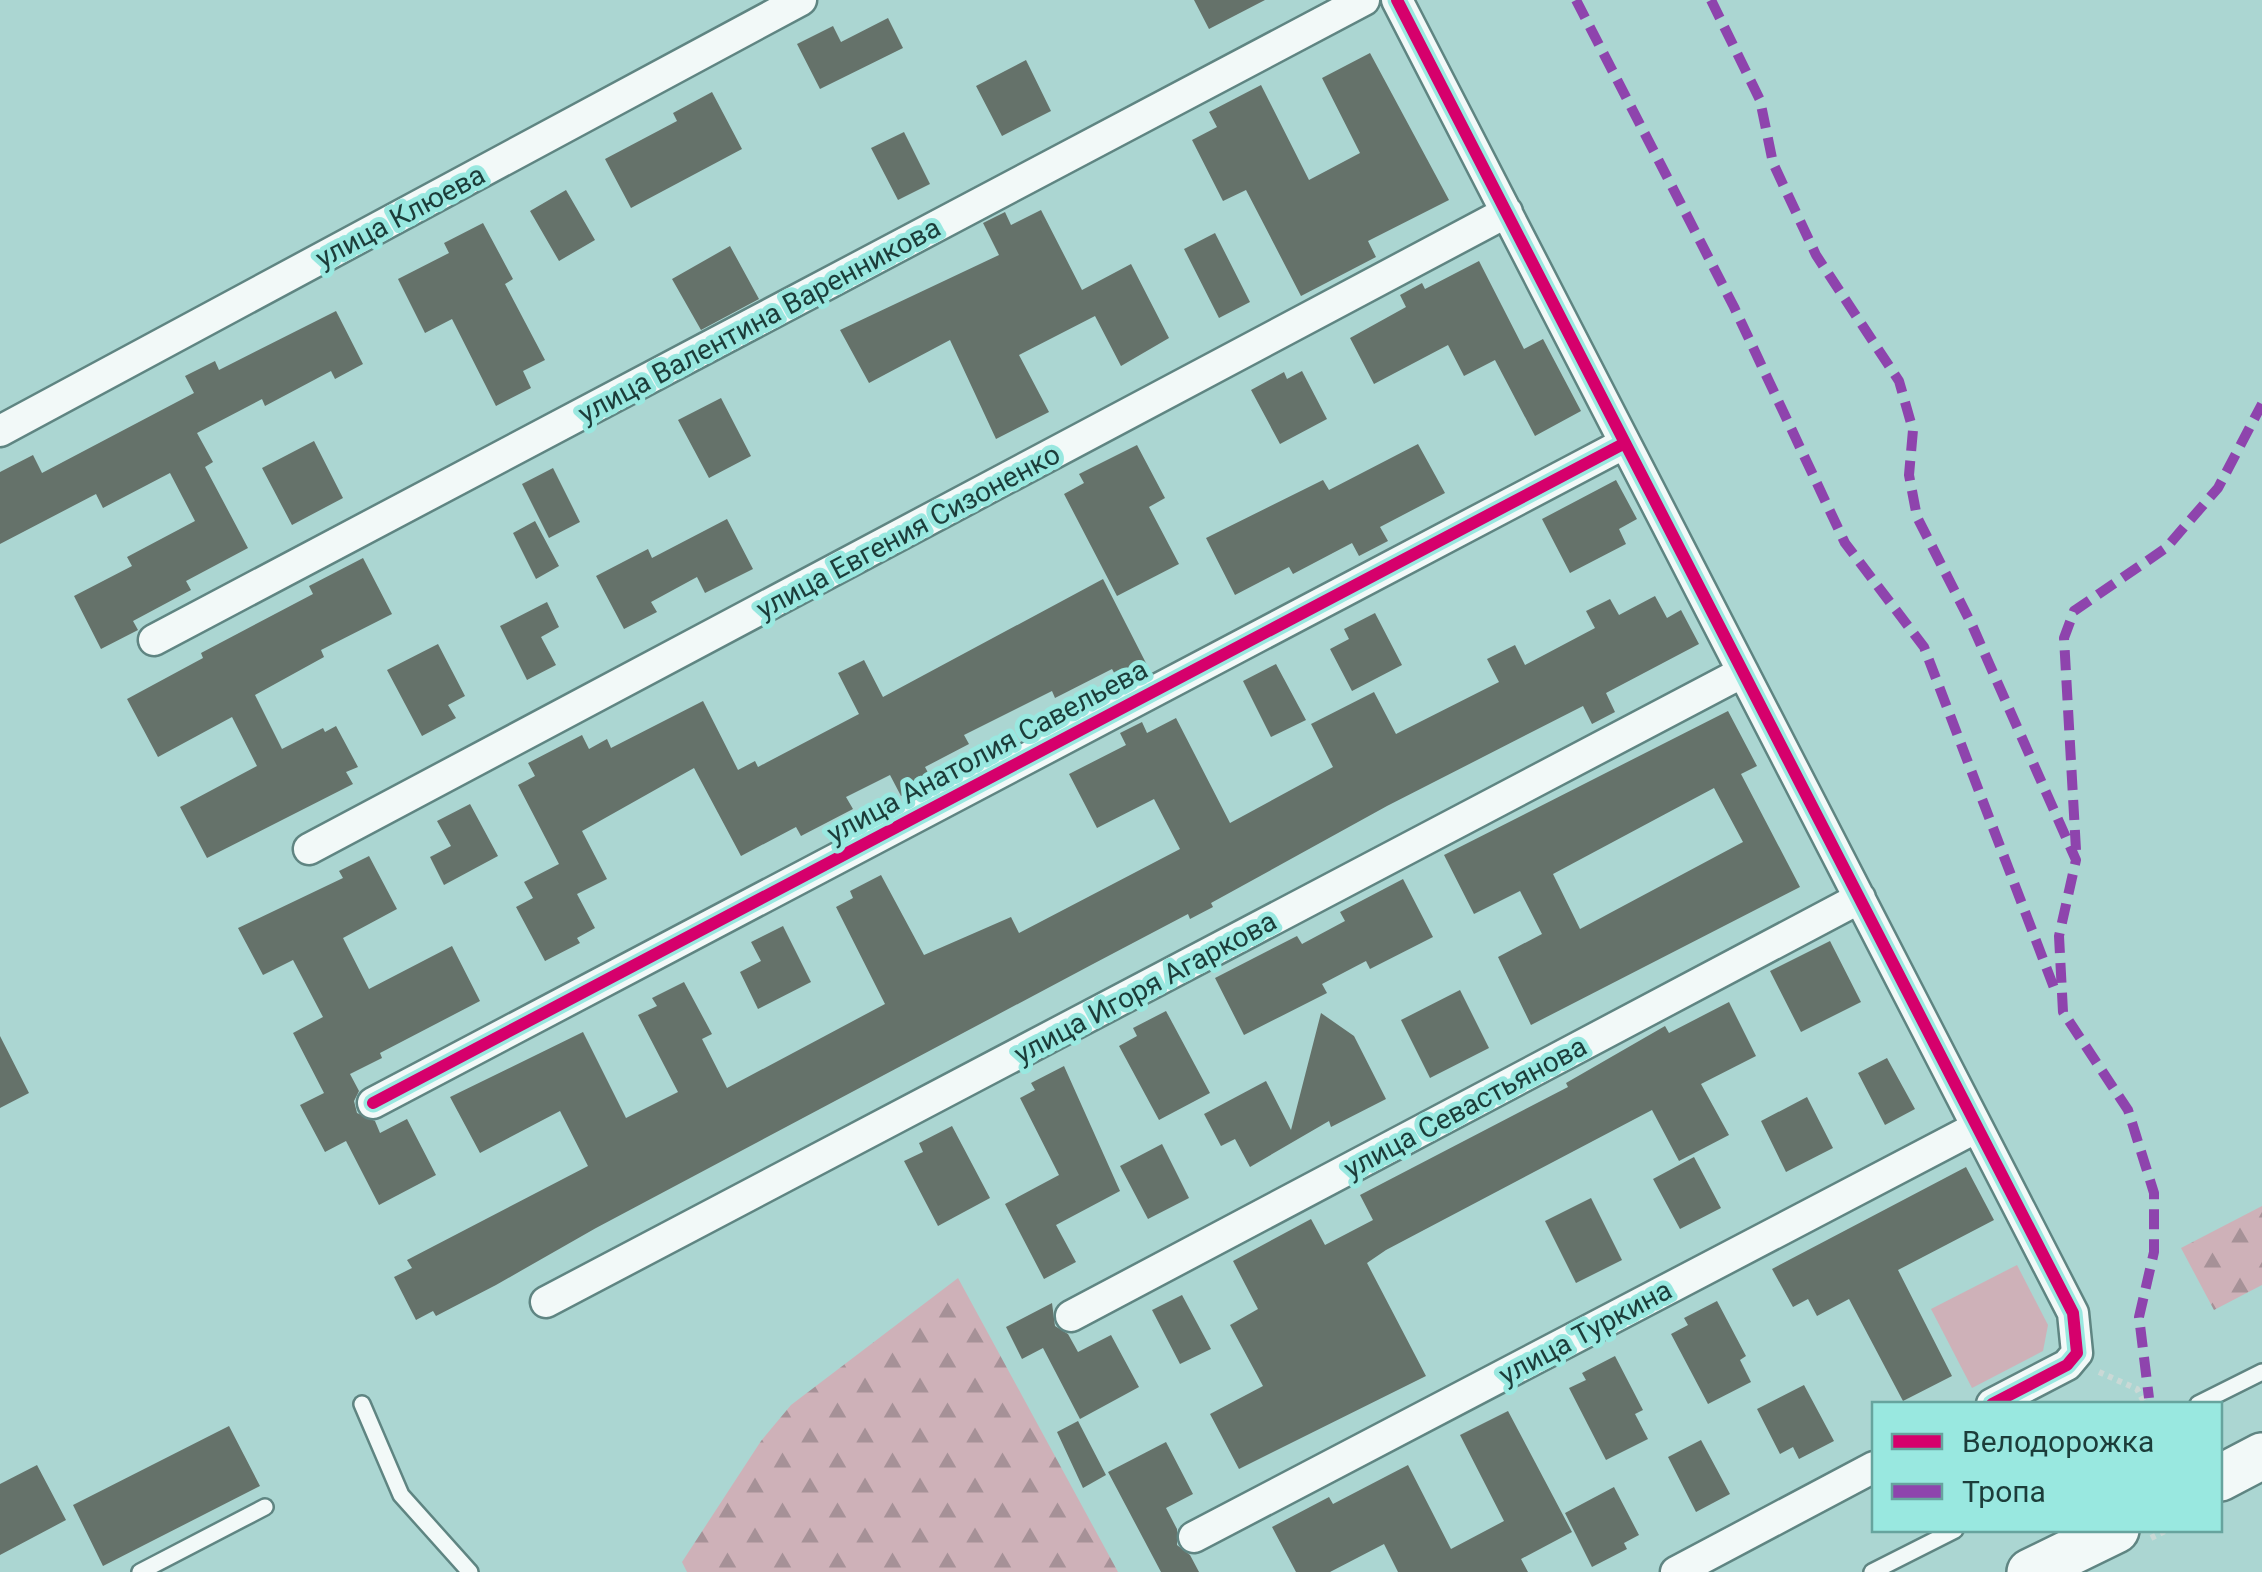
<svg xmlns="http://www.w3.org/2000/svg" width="2262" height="1572" viewBox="0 0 2262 1572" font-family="Roboto,sans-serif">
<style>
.forest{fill:url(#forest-firs)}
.park{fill:#ceb1b8}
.building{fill:#65726a;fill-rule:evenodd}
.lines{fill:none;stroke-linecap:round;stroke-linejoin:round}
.lane-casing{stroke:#5f8582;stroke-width:20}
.street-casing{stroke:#5f8582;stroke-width:35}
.secondary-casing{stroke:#5f8582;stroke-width:50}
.path{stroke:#cad9d6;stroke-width:6;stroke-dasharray:5 5;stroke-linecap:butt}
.lane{stroke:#f2f9f8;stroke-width:15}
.street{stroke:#f2f9f8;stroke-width:30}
.secondary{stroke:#f2f9f8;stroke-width:45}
.quiet{stroke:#8e44ad;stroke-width:10;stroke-dasharray:20 10;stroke-linecap:butt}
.cycleway-casing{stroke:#99e8e0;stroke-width:19}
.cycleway{stroke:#d6006c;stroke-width:12}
.labels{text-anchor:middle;stroke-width:10;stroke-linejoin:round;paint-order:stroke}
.street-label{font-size:28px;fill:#1c3d3a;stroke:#99e8e0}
</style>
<defs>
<pattern id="forest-firs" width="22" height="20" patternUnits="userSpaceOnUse" patternTransform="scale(2.5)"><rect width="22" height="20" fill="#ceb1b8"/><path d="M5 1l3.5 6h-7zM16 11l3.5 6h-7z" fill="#a69197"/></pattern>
</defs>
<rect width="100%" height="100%" fill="#abd6d2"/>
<!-- forest -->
<path class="forest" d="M2262 1206V1285L2214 1310 2181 1248Z
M958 1278 1118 1572H687L682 1562 761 1441 791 1405Z"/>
<!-- park -->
<path class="park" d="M2017 1265 2048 1325 2043 1351 1972 1388 1931 1309Z"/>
<!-- building -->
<path class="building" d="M1194 0H1265L1209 29Z
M888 18 903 48 820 89 797 44 833 26 841 42Z
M1370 53 1449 200 1368 241 1376 257 1301 296 1246 190 1223 201 1192 140 1217 127 1209 112 1261 85 1309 180 1360 153 1322 78Z
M1026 60 1051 111 1002 136 976 86Z
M712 92 742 149 631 208 605 159 677 121 673 113Z
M904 132 930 184 898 200 871 148Z
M566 190 595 240 559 261 530 211Z
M1041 210 1082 290 1131 264 1169 338 1121 366 1095 316 1019 355 1049 412 996 439 950 340 869 383 840 330 999 255 983 223 1005 212 1011 225Z
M483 223 513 279 505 284 545 360 523 371 531 388 496 406 452 319 425 333 398 279 449 253 444 243Z
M1215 233 1250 302 1219 318 1184 249Z
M730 246 759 299 701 330 672 279Z
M1479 261 1524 349 1543 339 1581 411 1535 436 1495 360 1464 376 1448 345 1374 384 1350 338 1406 307 1400 295 1422 283 1425 289Z
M336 311 363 364 335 379 331 371 265 406 262 399 197 433 213 462 205 467 248 548 186 581 191 590 133 621 138 630 101 649 74 596 132 566 127 557 195 521 170 473 103 508 96 494 0 544V472L33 455 42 473 194 393 185 376 215 361 219 370Z
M1302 371 1327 419 1280 444 1251 390 1284 372 1287 379Z
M721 398 751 456 709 478 678 420Z
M314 441 343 498 292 525 262 468Z
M1418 444 1445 493 1380 527 1388 541 1359 556 1352 543 1293 574 1289 567 1235 595 1206 538 1323 480 1329 490Z
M1137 445 1165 498 1149 507 1179 564 1117 596 1064 494 1084 483 1079 474Z
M553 468 580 522 549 538 522 484Z
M1616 480 1637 519 1619 529 1626 544 1570 573 1542 519Z
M727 519 753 569 705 593 697 577 651 602 657 612 624 629 596 576 648 549 652 558Z
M535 521 559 566 536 579 513 533Z
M363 558 392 614 321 650 324 657 255 695 282 749 323 728 325 732 336 726 358 767 346 772 353 784 207 858 180 807 257 766 232 717 158 757 127 699 203 658 201 653 313 594 309 586Z
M1103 579 1148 667 1119 682 1112 669 1055 698 1052 691 964 735 969 744 925 767 932 780 901 796 890 775 846 797 853 809 801 836 796 827 741 856 694 768 582 831 607 879 577 894 595 928 577 938 580 943 545 961 516 907 533 898 524 882 559 864 518 785 535 776 528 763 582 735 589 749 607 739 611 748 703 701 738 770 755 761 758 767 859 714 838 673 864 660 883 697Z
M1655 596 1667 618 1681 610 1699 644 1606 693 1615 712 1592 724 1583 706 1387 806 1211 903 1213 907 1190 919 1188 914 1093 964 596 1228 496 1285 436 1316 433 1311 416 1320 394 1277 412 1268 407 1260 588 1166 560 1111 480 1153 450 1097 583 1032 626 1118 678 1092 638 1015 657 1006 652 998 684 982 712 1034 702 1039 727 1088 885 1004 836 907 853 898 850 891 881 875 924 955 1011 917 1019 933 1180 849 1154 799 1097 828 1069 774 1126 745 1120 733 1142 722 1147 733 1176 718 1230 823 1333 767 1311 724 1374 692 1396 734 1499 682 1487 659 1515 645 1525 665 1595 628 1586 611 1610 599 1619 615Z
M547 602 559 627 541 637 556 665 527 680 500 626Z
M1375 613 1402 665 1352 691 1330 649 1349 639 1344 629Z
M438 644 465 696 448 705 456 718 422 736 387 670Z
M1276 664 1306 720 1271 737 1243 681Z
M1728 711 1757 766 1741 774 1800 887 1531 1025 1498 957 1542 934 1520 891 1474 914 1444 855ZM1714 788 1743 842 1580 929 1553 874Z
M470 804 498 856 444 885 430 857 451 846 437 821Z
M369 856 397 909 343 938 369 989 452 946 480 1001 380 1053 382 1058 350 1074 359 1091 354 1101 357 1113 375 1121 380 1133 407 1119 436 1175 379 1205 346 1141 325 1152 300 1105 324 1093 293 1033 323 1017 293 960 263 975 238 928 343 878 339 871Z
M1403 879 1433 937 1370 969 1366 961 1322 984 1327 993 1244 1035 1215 978 1297 936 1302 944 1345 921 1340 912Z
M783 926 811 982 758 1009 740 972 761 961 751 942Z
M1830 941 1861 1002 1801 1032 1770 971Z
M1460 990 1489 1048 1430 1078 1401 1020Z
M1729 1002 1756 1056 1701 1084 1729 1135 1679 1161 1652 1110 1386 1250 1367 1263 1426 1376 1239 1469 1210 1414 1263 1386 1230 1325 1258 1309 1233 1261 1311 1219 1325 1245 1373 1220 1360 1195 1568 1087 1566 1083 1665 1026 1669 1033Z
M1166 1011 1210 1093 1159 1120 1119 1046 1137 1036 1133 1028Z
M1321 1013 1354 1036 1386 1099 1331 1127 1329 1121 1250 1167 1235 1139 1221 1146 1204 1114 1266 1081 1291 1130Z
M0 1036 29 1093 0 1108Z
M1887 1058 1915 1109 1885 1125 1858 1073Z
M1064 1066 1120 1191 1056 1225 1076 1262 1044 1279 1005 1204 1059 1175 1020 1098 1035 1090 1031 1083Z
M1807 1097 1833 1148 1786 1172 1761 1121Z
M952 1126 990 1198 938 1226 904 1161 923 1152 919 1143Z
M1162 1144 1189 1198 1148 1219 1120 1166Z
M1694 1157 1721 1208 1680 1229 1653 1179Z
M1966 1167 1994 1220 1898 1270 1952 1376 1903 1401 1849 1299 1817 1316 1808 1299 1793 1307 1772 1269Z
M1591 1198 1622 1260 1576 1283 1545 1221Z
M1182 1295 1211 1349 1180 1364 1152 1310Z
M1717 1301 1746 1356 1740 1360 1751 1382 1708 1404 1671 1334 1688 1325 1684 1318Z
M1052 1303 1055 1326 1068 1334 1078 1352 1111 1335 1139 1387 1080 1419 1043 1348 1022 1359 1006 1327Z
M1615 1356 1643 1410 1635 1414 1648 1439 1606 1460 1569 1388 1586 1380 1582 1373Z
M1804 1385 1834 1441 1799 1459 1793 1447 1780 1454 1757 1409Z
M1508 1411 1572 1532 1521 1559 1528 1572H1398L1384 1544 1330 1572H1296L1272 1527 1329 1497 1333 1504 1408 1465 1451 1549 1504 1521 1460 1435Z
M1078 1421 1106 1475 1083 1488 1057 1432Z
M229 1426 260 1486 103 1566 73 1505Z
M1701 1440 1730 1494 1696 1512 1668 1457Z
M1166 1442 1193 1494 1166 1508 1177 1529V1545L1190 1555 1199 1572H1161L1108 1472Z
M37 1465 66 1520 0 1555V1484Z
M1614 1487 1639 1535 1624 1543 1627 1549 1592 1567 1565 1513Z"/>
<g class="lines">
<!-- lane casing -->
<g class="lane-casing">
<path id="lane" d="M362 1404 401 1495 470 1572
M2198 1404 2262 1372
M140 1572 265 1507
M1872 1572 1955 1530"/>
</g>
<!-- street casing -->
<g class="street-casing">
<path id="street" d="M1397 0 2073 1313 2077 1353 2067 1365 1992 1404
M0 431 801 0
M154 640 1364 0
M309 849 1507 212
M373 1103 1625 443
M546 1302 1743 672
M1071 1316 1860 898
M1194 1537 1977 1127
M1676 1572 1874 1467"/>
</g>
<!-- secondary casing -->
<g class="secondary-casing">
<path id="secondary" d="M2220 1478 2262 1456
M2030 1572 2116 1530"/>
</g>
<!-- path -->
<path class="path" d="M2099 1372 2137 1389 2145 1404
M2151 1538 2167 1530"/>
<!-- lane -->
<use href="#lane" class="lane"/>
<!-- street -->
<use href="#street" class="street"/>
<!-- secondary -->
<use href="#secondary" class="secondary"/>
<!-- quiet -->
<path class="quiet" d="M1576 0 1734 307 1845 543 1924 647 2056 993
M1711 0 1760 100 1773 163 1816 255 1899 381 1913 430 1909 475 1917 517 1972 625 2076 860 2059 936 2063 1012 2128 1110 2154 1193V1252L2139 1317 2149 1398
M2076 850 2064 638 2074 611 2166 548 2218 488 2262 404"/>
<!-- cycleway casing -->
<g class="cycleway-casing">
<path id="cycleway" d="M1397 0 2073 1313 2077 1353 2067 1365 1992 1404
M373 1103 1625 443"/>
</g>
<!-- cycleway -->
<use href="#cycleway" class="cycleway"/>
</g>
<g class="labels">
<!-- street labels -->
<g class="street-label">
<text transform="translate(400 216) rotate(-28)" y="10">улица Клюева</text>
<text transform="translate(759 320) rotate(-28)" y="10">улица Валентина Варенникова</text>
<text transform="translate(908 531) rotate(-28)" y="10">улица Евгения Сизоненко</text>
<text transform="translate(987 751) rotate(-28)" y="10">улица Анатолия Савельева</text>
<text transform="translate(1145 987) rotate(-28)" y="10">улица Игоря Агаркова</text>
<text transform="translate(1465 1107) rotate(-28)" y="10">улица Севастьянова</text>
<text transform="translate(1585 1332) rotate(-28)" y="10">улица Туркина</text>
</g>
</g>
<!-- legend -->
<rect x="1872" y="1402" width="350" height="130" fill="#99e8e0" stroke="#67a49e" stroke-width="2.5"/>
<rect x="1892" y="1434" width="50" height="15" fill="#d6006c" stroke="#67a49e" stroke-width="2.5"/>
<text x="1962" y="1452" font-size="30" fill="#1c3d3a">Велодорожка</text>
<rect x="1892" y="1484" width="50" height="15" fill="#8e44ad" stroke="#67a49e" stroke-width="2.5"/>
<text x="1962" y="1502" font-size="30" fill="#1c3d3a">Тропа</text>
</svg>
